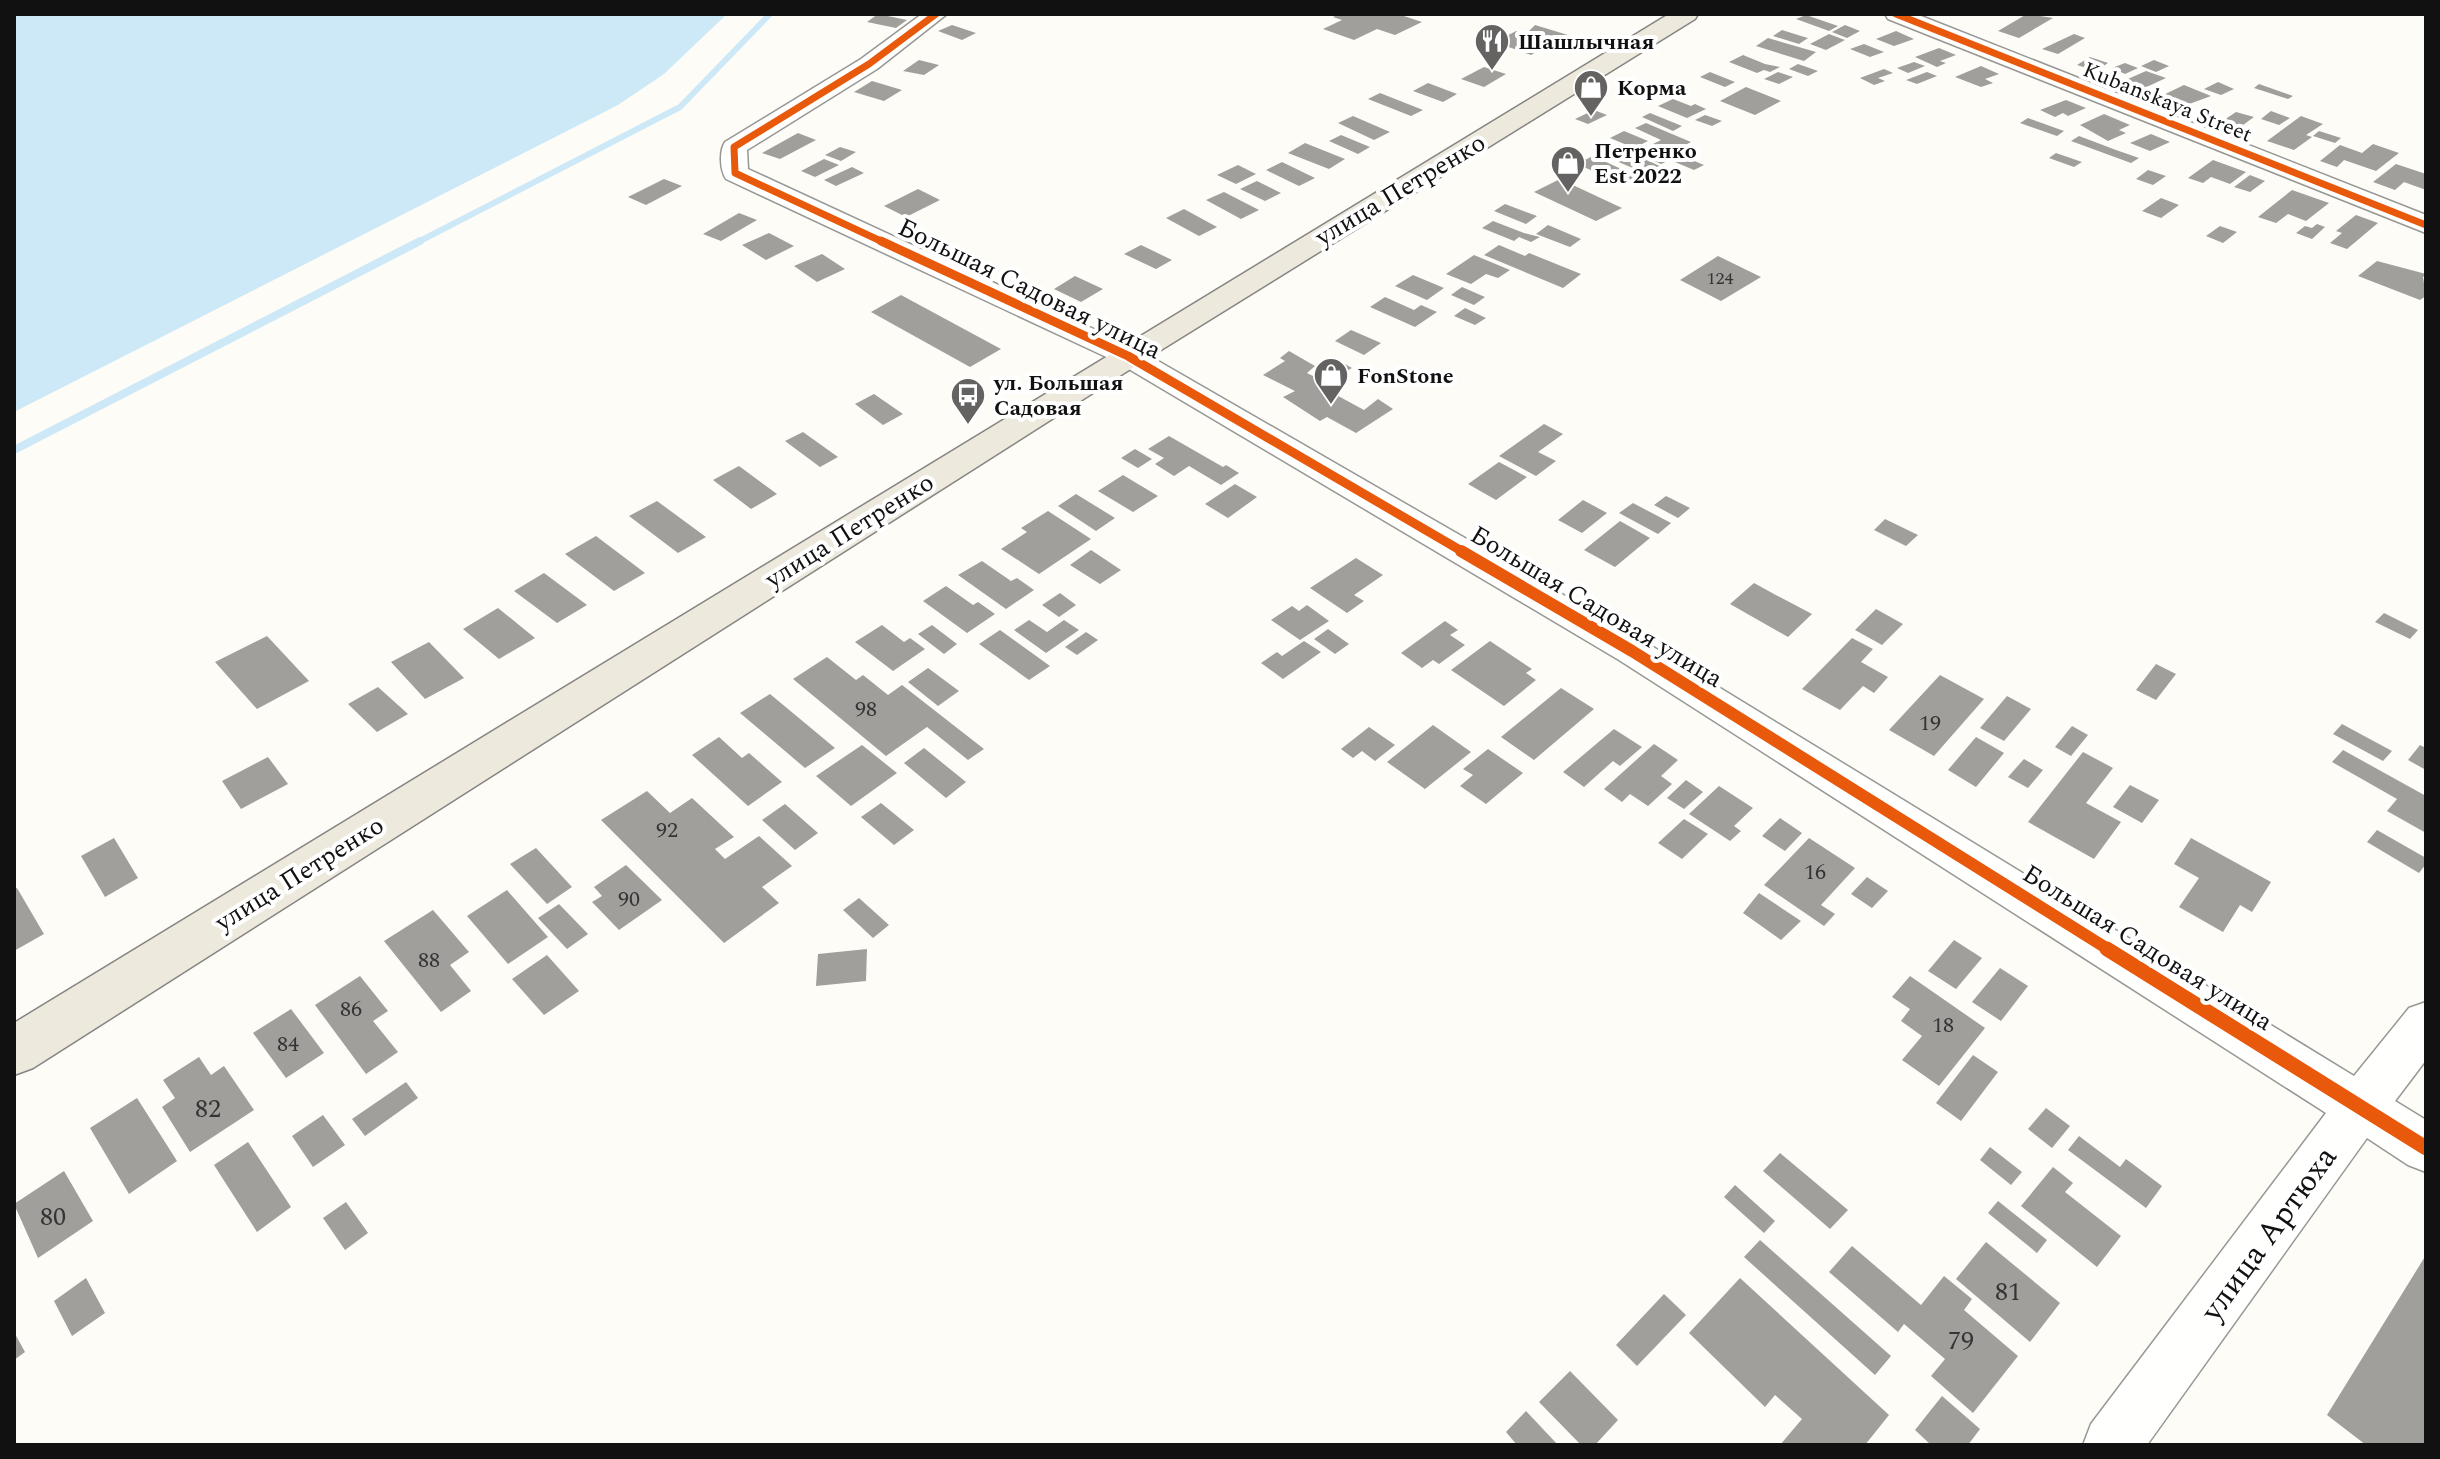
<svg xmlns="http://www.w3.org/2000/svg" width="2440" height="1459" viewBox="0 0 2440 1459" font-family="Spectral,serif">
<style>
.water{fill:#cde8f7}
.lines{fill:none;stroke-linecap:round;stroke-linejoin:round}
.stream-far1{stroke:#cde8f7;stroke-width:6}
.stream{stroke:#cde8f7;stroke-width:8}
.building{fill:#a19f9c}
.minor-casing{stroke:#979795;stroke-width:3}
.major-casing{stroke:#858482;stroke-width:3}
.minor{fill:#fffffe;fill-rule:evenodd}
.major{fill:#ede9dc;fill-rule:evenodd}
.cycleway-far3-casing{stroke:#fff;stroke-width:10}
.cycleway-far2-casing{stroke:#fff;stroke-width:13}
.cycleway-far1-casing{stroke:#fff;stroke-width:17}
.cycleway-casing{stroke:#fff;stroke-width:20}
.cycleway-far3{stroke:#e8590c;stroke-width:7}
.cycleway-far2{stroke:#e8590c;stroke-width:9}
.cycleway-far1{stroke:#e8590c;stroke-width:12}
.cycleway{stroke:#e8590c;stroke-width:15}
.labels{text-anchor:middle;stroke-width:8;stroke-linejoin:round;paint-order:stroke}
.far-number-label{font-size:18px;fill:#353434}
.far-poi-label{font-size:22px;font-weight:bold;fill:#111;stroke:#fff;text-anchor:start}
.far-street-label{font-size:22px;fill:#111;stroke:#fff}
.number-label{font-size:22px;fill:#353434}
.street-label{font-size:26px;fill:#111;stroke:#fff}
.near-number-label{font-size:26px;fill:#353434}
.near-street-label{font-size:32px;fill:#111;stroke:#fff}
</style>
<rect width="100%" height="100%" fill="#fdfcf7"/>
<!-- water -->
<path class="water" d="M14 14H727L664 74 618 105 14 412Z"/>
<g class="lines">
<!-- stream-far1 -->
<path class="stream-far1" d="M416 243 680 107 770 14"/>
<!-- stream -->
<path class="stream" d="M14 450 420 241"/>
</g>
<!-- building -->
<path class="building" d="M878 14 907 20 896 28 867 22Z
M1339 14H1407L1404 16 1422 22 1395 35 1377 29 1354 40 1323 29 1342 20 1333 17Z
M2027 14 2053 18 2019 38 1998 31Z
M1806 15 1838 26 1829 31 1796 19Z
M952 25 976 33 962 40 938 31Z
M1535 25 1568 35 1559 40 1529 31Z
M1845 25 1860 31 1847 38 1832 32Z
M1782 30 1801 36 1808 38 1799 44 1773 36Z
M1516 31 1552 43 1531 55 1495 42Z
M1896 31 1914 39 1894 46 1876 39Z
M1829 34 1845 40 1826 50 1810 44Z
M2074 34 2085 38 2058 54 2042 49Z
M1768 38 1816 52 1804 61 1756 46Z
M1864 44 1884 52 1870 57 1850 49Z
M1939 48 1956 55 1940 61 1946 63 1937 67 1915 57Z
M1743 55 1765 64 1780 67 1770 72 1764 70 1757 73 1729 62Z
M2090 57 2108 63 2096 71 2077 65Z
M919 60 939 65 924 75 903 71Z
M2154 60 2169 66 2156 72 2141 66Z
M1914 62 1925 66 1908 73 1897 68Z
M2125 63 2138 68 2125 74 2112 68Z
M1798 64 1818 71 1808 76 1789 69Z
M1981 66 1999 74 1985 79 1993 83 1981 87 1955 77Z
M1484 67 1506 74 1484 87 1461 79Z
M1884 69 1893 73 1878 78 1885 81 1874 85 1860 78Z
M2146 71 2166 78 2140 90 2121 82Z
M1710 72 1735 82 1725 87 1700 77Z
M1778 72 1793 77 1779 84 1764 79Z
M1927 72 1937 76 1917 84 1906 80Z
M872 81 902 90 884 101 854 92Z
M2218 82 2234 89 2221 95 2204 89Z
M1428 83 1457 94 1443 102 1413 91Z
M2259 84 2293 96 2288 99 2254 88Z
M2184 85 2211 96 2181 107 2157 98Z
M1746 87 1781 101 1755 115 1720 101Z
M1380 93 1423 110 1411 116 1368 99Z
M1673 99 1691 106 1695 104 1706 109 1687 118 1658 106Z
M2066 100 2086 108 2068 116 2063 113 2055 117 2040 110Z
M1594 110 1607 115 1588 124 1575 119Z
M2271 111 2290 118 2279 125 2261 119Z
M2236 112 2254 117 2239 128 2221 122Z
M1650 113 1682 126 1673 131 1642 117Z
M2104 114 2130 125 2119 130 2126 133 2108 141 2080 125Z
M1705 115 1722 121 1712 126 1695 120Z
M1353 116 1390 132 1374 140 1338 123Z
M2301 116 2323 124 2306 135 2312 137 2294 150 2267 141Z
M2028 118 2064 131 2057 136 2020 123Z
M1646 123 1672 134 1691 142 1666 155 1647 147 1661 140 1635 128Z
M1624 131 1648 141 1634 148 1610 138Z
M2319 131 2341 138 2335 143 2313 136Z
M798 133 816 140 780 159 762 153Z
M2151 134 2170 142 2150 151 2130 143Z
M1341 135 1370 147 1358 154 1329 141Z
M2079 136 2116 150 2139 158 2131 163 2071 141Z
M1305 143 1345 159 1329 169 1288 153Z
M2373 144 2399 153 2376 171 2344 160 2337 167 2320 161 2340 145 2362 153Z
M840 147 856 152 841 161 825 155Z
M1647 150 1670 160 1661 164 1638 154Z
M1629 152 1664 168 1649 175 1614 160Z
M2056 153 2082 162 2074 167 2049 158Z
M1593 156 1630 173 1637 176 1622 184 1577 164Z
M1685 157 1704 165 1694 170 1675 162Z
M824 159 839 165 815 177 801 171Z
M2213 160 2246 172 2230 184 2211 177 2203 183 2188 178Z
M1282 162 1315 178 1299 186 1266 170Z
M2396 164 2426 174V190L2404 182 2395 190 2373 182Z
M1238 165 1256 174 1236 184 1217 175Z
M852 167 864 173 836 186 824 180Z
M2148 170 2166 176 2153 185 2136 179Z
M2250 175 2265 181 2250 192 2234 187Z
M664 179 682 186 646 205 628 197Z
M1560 179 1622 208 1596 221 1534 192Z
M1257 181 1281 193 1265 201 1240 189Z
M918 189 940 200 906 217 884 206Z
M2292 190 2329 203 2306 221 2288 214 2276 223 2258 217Z
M1224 192 1259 210 1241 219 1206 200Z
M2161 198 2179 205 2161 218 2142 211Z
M1505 204 1537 216 1526 224 1494 211Z
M1184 209 1217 227 1199 236 1166 218Z
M739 213 757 220 721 241 703 234Z
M2356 215 2378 223 2347 249 2330 243 2342 233 2336 231Z
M1493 221 1524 233 1540 237 1531 242 1519 237 1514 241 1482 228Z
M2317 224 2325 227 2312 239 2296 233 2305 226 2312 228Z
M1548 225 1581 239 1570 247 1536 234Z
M2220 226 2237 232 2223 243 2206 236Z
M769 233 794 246 766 260 742 245Z
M1141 245 1172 260 1156 269 1124 254Z
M1499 245 1525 256 1529 253 1581 274 1563 288 1484 255Z
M822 254 845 269 817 282 794 266Z
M1474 255 1510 270 1498 278 1486 274 1471 284 1446 274Z
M1718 256 1761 277 1721 301 1680 280Z
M2377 261 2426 274 2423 277 2426 296 2420 300 2358 276Z
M1413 275 1444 288 1427 300 1395 286Z
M1075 276 1103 289 1081 302 1054 289Z
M1462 287 1485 297 1474 305 1451 295Z
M901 295 1001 349 970 367 871 312Z
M1385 297 1414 310 1421 305 1437 312 1415 327 1370 307Z
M1465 308 1486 318 1475 325 1454 316Z
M1351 330 1381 343 1364 355 1335 341Z
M1289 351 1315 366 1307 373 1321 380 1327 377 1341 384 1329 391 1364 410 1378 399 1393 409 1356 433 1327 417 1320 421 1283 397 1295 391 1263 375 1285 361 1280 358Z
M1334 358 1352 368 1336 377 1320 365Z
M874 394 903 414 883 425 855 404Z
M1544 424 1563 434 1538 452 1556 461 1536 476 1499 456Z
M803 432 838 457 820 467 785 441Z
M1169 436 1223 467 1226 465 1239 473 1221 485 1189 466 1174 476 1155 464 1164 458 1148 449Z
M1135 449 1152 459 1138 468 1121 458Z
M1499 462 1527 477 1496 500 1468 484Z
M739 466 777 494 751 509 713 480Z
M1123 475 1158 496 1133 512 1098 491Z
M1235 484 1257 497 1228 518 1205 504Z
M1076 494 1115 518 1096 531 1058 506Z
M1666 496 1690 508 1678 518 1654 505Z
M1583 500 1607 513 1582 533 1558 520Z
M657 501 706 537 678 553 629 516Z
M1633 503 1671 523 1658 534 1619 513Z
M1048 511 1091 539 1039 574 1001 549 1027 532 1021 528Z
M1885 519 1918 535 1906 546 1874 530Z
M1620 521 1650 538 1615 567 1584 550Z
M596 536 645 573 614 591 565 554Z
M1091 550 1121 570 1100 584 1070 565Z
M1356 558 1383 575 1354 595 1364 601 1347 613 1310 588Z
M982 561 1011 581 1017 578 1034 590 1006 609 958 575Z
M544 573 587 605 557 623 514 591Z
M1754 583 1774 594 1812 614 1788 637 1730 604Z
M946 586 973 605 978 602 995 614 967 633 923 601Z
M1060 593 1076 605 1059 617 1042 605Z
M1307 605 1329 621 1300 640 1271 620 1292 606 1299 611Z
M498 608 535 638 499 659 463 629Z
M1876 609 1903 624 1882 645 1855 630Z
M2384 613 2418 630 2410 639 2375 622Z
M1029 620 1047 632 1064 620 1079 630 1046 653 1014 630Z
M1445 621 1458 630 1450 635 1465 645 1439 664 1433 660 1422 668 1401 653Z
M882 625 904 642 910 638 925 649 893 671 855 642Z
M932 625 957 644 944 654 918 634Z
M1328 629 1349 644 1335 654 1314 639Z
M1000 630 1050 666 1029 680 979 644Z
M1086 632 1098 640 1077 655 1065 647Z
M267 636 309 681 257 709 215 662Z
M1852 638 1873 649 1861 662 1888 677 1874 693 1863 686 1840 710 1802 689Z
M1304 641 1321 652 1283 679 1261 663 1277 652 1282 656Z
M1490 641 1532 669 1526 673 1536 680 1504 706 1451 670Z
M429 642 464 678 425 699 391 662Z
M827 657 856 680 863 675 888 695 902 685 984 749 968 760 927 727 886 756 793 679Z
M2156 664 2176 674 2156 700 2136 690Z
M928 668 959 691 938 706 908 682Z
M1940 675 1984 699 1934 756 1889 730Z
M378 687 408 714 377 732 348 704Z
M1561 688 1594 709 1534 760 1501 737Z
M770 694 835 748 805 768 740 713Z
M2007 696 2031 709 2004 741 1980 728Z
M2342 724 2392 751 2383 761 2333 734Z
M1433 725 1471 752 1425 789 1387 762Z
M2072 726 2088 735 2071 756 2055 747Z
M1369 727 1395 745 1375 761 1362 751 1353 758 1341 749Z
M1614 729 1642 747 1620 766 1613 761 1584 787 1563 772Z
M719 737 742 758 749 753 782 782 748 806 692 755Z
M1976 737 2004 753 1976 787 1948 770Z
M1654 744 1678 760 1661 776 1672 784 1648 806 1630 794 1622 802 1604 789Z
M862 745 897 773 851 806 816 776Z
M2420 745 2426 748V770L2408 760Z
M924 748 966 782 946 798 904 763Z
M1488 749 1523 773 1486 804 1460 786 1473 775 1463 769Z
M2343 750 2426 796V833L2387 811 2397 799 2332 762Z
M2083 752 2113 768 2086 803 2121 822 2094 859 2028 822Z
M268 757 288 784 241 809 222 781Z
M2024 759 2043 770 2028 788 2008 777Z
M1686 780 1703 792 1684 809 1667 798Z
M2130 785 2159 800 2142 823 2113 807Z
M1719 786 1753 808 1734 826 1741 831 1730 841 1689 814Z
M647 791 670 813 692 798 734 837 715 849 725 859 759 836 792 866 762 887 779 903 724 943 601 820Z
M881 803 914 830 894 845 861 817Z
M785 804 818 833 795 850 762 820Z
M1780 818 1802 833 1785 851 1762 836Z
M1684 819 1708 834 1682 859 1658 843Z
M2377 830 2426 858V864L2419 873 2367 842Z
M114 838 138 878 105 897 81 856Z
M1809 838 1855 868 1821 905 1835 914 1824 926 1764 885Z
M2191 838 2271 882 2252 912 2240 905 2223 932 2179 907 2199 878 2174 864Z
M536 848 572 887 547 904 510 864Z
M626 865 662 900 619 930 592 902 602 896 594 887Z
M1867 877 1888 891 1872 908 1851 894Z
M17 888 44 934 14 951V889Z
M507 890 548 937 508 964 467 916Z
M1759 893 1801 921 1781 940 1743 913Z
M859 898 889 925 873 938 843 910Z
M559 904 588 934 567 949 538 918Z
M433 910 469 952 450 965 471 991 441 1012 384 941Z
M1954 940 1982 958 1956 989 1928 971Z
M867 949 866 981 816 986 818 954Z
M547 955 579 991 544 1015 512 979Z
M2000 968 2028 986 2001 1021 1972 1002Z
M360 976 388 1011 373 1021 398 1052 366 1074 315 1005Z
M1910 976 1985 1028 1939 1086 1902 1060 1922 1036 1901 1021 1910 1009 1892 997Z
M291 1009 324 1053 286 1078 253 1033Z
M1973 1055 1998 1072 1961 1121 1936 1103Z
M199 1057 211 1075 224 1066 254 1110 190 1152 162 1107 175 1098 163 1080Z
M406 1082 418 1098 365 1136 352 1119Z
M137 1098 177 1161 129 1194 90 1128Z
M2046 1108 2070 1126 2052 1148 2028 1129Z
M323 1115 345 1145 313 1167 292 1136Z
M2079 1136 2120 1167 2126 1159 2162 1186 2146 1208 2068 1150Z
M248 1142 291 1207 257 1232 214 1165Z
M1990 1147 2022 1172 2011 1185 1980 1160Z
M1780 1153 1848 1210 1830 1229 1763 1171Z
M2053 1167 2073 1183 2065 1192 2121 1236 2097 1267 2021 1206Z
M64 1171 93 1221 38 1258 14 1204Z
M1735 1185 1775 1221 1764 1233 1724 1197Z
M1998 1201 2047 1240 2037 1253 1988 1213Z
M346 1202 368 1233 345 1250 323 1218Z
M1760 1240 1891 1356 1875 1375 1744 1257Z
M1986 1242 2060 1303 2030 1342 1956 1279Z
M1852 1246 1921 1305 1944 1276 1972 1299 1964 1310 2018 1356 1973 1413 1931 1376 1945 1359 1904 1324 1898 1332 1829 1272Z
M2426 1255V1445H2366L2327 1415Z
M86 1278 105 1313 72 1336 54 1301Z
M1740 1278 1889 1415 1865 1445H1780L1802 1419 1775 1395 1765 1407 1689 1333Z
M1664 1294 1686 1315 1637 1366 1616 1345Z
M14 1332 25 1352 14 1360Z
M1570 1371 1618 1420 1595 1445H1581L1539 1402Z
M1942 1396 1980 1429 1968 1445H1931L1915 1430Z
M1526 1411 1558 1445H1517L1506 1432Z"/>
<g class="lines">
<!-- minor casing -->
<g class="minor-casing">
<path id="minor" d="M922 14H947L877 69 747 150 748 169 1139 350 1645 642 2354 1076 2409 1008 2426 1002V1060L2395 1101 2426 1120V1172L2408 1165 2367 1138 2147 1445H2083L2091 1424 2326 1113 1619 660 1117 362 726 179C720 170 719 151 725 142L861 59Z
M1885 14H1916L2426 215V233L1888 19Z"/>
</g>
<!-- major casing -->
<g class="major-casing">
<path id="major" d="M1669 14H1698L1695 19 1140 363 33 1068 14 1075V1023Z"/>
</g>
<!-- minor -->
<use href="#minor" class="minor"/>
<!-- major -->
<use href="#major" class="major"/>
<!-- cycleway-far3 casing -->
<g class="cycleway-far3-casing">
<path id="cycleway-far3" d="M1896 14 2426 225
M885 243 735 173 734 147 869 64 936 14"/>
</g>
<!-- cycleway-far2 casing -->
<g class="cycleway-far2-casing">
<path id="cycleway-far2" d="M881 241 1128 356 1465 553"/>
</g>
<!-- cycleway-far1 casing -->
<g class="cycleway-far1-casing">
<path id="cycleway-far1" d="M1461 551 1632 651 2111 951"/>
</g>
<!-- cycleway casing -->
<g class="cycleway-casing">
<path id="cycleway" d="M2107 949 2426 1148"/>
</g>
<!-- cycleway-far3 -->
<use href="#cycleway-far3" class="cycleway-far3"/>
<!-- cycleway-far2 -->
<use href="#cycleway-far2" class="cycleway-far2"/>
<!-- cycleway-far1 -->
<use href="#cycleway-far1" class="cycleway-far1"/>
<!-- cycleway -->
<use href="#cycleway" class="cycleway"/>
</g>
<!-- icons -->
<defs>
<g id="restaurant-pin" transform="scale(1.8)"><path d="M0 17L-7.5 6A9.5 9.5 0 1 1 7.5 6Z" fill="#646362" stroke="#fff"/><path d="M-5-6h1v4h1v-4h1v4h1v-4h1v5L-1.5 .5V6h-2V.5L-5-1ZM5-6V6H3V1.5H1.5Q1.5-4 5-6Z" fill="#fff"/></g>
<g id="shop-pin" transform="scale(1.8)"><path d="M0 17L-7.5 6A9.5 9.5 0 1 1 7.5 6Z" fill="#646362" stroke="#fff"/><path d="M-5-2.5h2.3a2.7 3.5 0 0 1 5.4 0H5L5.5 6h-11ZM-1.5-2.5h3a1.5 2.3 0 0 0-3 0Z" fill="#fff"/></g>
<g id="bus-pin" transform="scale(1.8)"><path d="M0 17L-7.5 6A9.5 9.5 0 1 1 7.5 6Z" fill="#646362" stroke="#fff"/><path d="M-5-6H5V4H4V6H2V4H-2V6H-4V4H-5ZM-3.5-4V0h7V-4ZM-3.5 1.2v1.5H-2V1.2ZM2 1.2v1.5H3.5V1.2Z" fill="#fff"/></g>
</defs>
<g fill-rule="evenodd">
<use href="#restaurant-pin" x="1492" y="41"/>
<use href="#shop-pin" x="1591" y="87"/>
<use href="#shop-pin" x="1568" y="163"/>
<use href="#shop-pin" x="1331" y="375"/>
<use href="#bus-pin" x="968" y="395"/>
</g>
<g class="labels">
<!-- far-number labels -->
<g class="far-number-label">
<text x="1720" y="284">124</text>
</g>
<!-- far-poi labels -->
<g class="far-poi-label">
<text x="1518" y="49">Шашлычная</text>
<text x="1617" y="95">Корма</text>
<text x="1594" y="158">Петренко<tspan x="1594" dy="25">Est 2022</tspan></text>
<text x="1357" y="383">FonStone</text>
<text x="994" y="390">ул. Большая<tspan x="994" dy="25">Садовая</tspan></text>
</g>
<!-- far-street labels -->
<g class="far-street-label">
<text transform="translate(2168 101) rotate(22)" y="8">Kubanskaya Street</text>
</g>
<!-- number labels -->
<g class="number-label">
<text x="866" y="716">98</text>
<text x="1930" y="730">19</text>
<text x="667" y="837">92</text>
<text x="1815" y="879">16</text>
<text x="629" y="906">90</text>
<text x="429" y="967">88</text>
<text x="351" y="1016">86</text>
<text x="1943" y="1032">18</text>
<text x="288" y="1051">84</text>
</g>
<!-- street labels -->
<g class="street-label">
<text transform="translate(1400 189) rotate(-31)" y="9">улица Петренко</text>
<text transform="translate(1030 288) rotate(26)" y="9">Большая Садовая улица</text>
<text transform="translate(849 530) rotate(-32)" y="9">улица Петренко</text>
<text transform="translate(1597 606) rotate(31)" y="9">Большая Садовая улица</text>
<text transform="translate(299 873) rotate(-32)" y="9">улица Петренко</text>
<text transform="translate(2148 947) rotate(32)" y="9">Большая Садовая улица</text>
</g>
<!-- near-number labels -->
<g class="near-number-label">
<text x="208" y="1117">82</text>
<text x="53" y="1225">80</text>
<text x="2008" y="1300">81</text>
<text x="1961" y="1349">79</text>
</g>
<!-- near-street labels -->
<g class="near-street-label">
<text transform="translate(2268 1233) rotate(-54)" y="11">улица Артюха</text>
</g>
</g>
<!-- border -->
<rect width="2440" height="1459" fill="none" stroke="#111111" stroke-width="32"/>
</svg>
